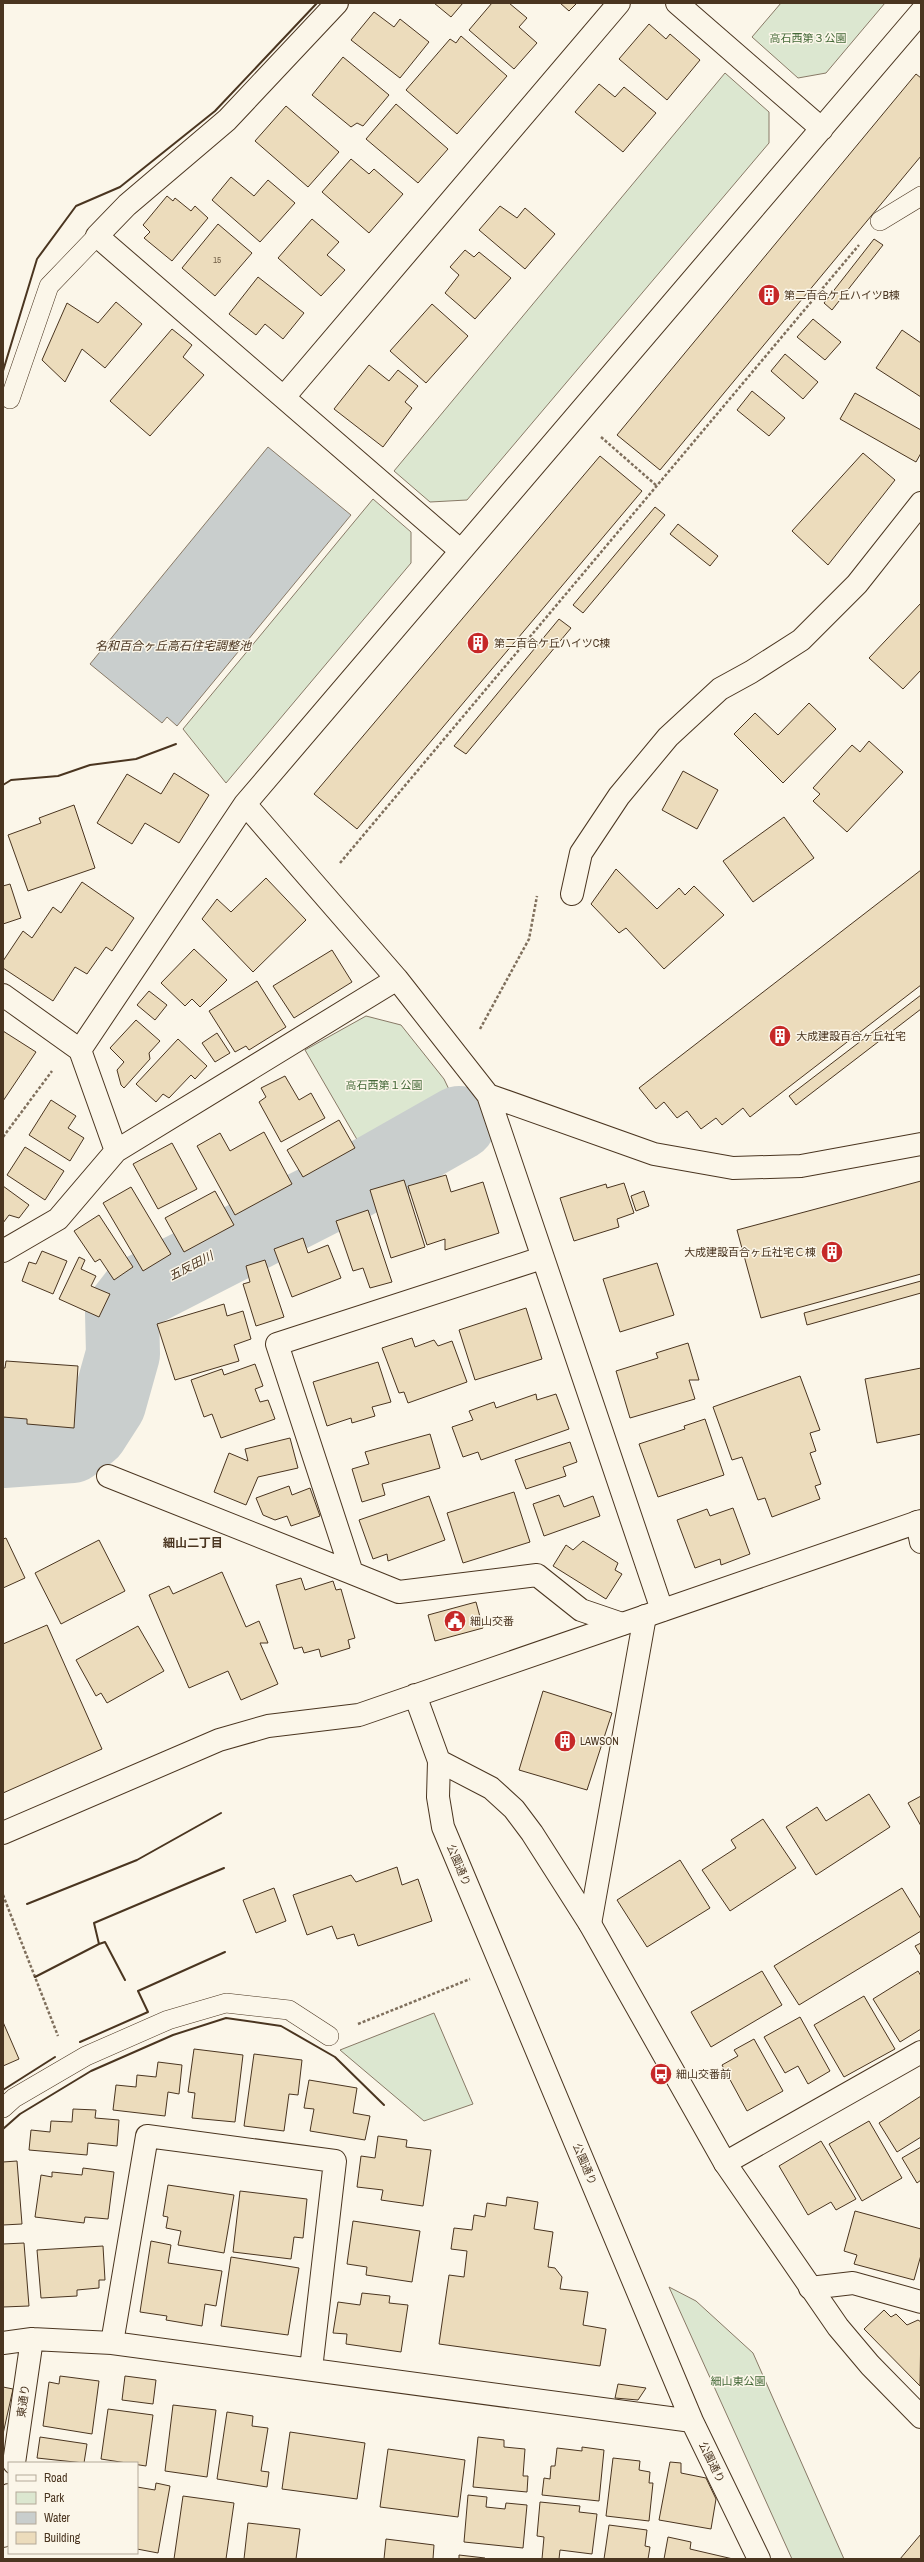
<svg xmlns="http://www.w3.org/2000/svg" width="924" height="2562" viewBox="0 0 924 2562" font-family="'Archivo Narrow','Noto Sans JP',sans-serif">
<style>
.green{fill:#dce7d0;stroke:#887966}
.water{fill:#c9cecd;stroke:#887966}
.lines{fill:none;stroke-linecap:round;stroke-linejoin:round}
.river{stroke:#c9cecd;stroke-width:74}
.building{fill:#ecdcbc;stroke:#4a3520}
.service-casing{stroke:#4a3520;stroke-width:20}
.minor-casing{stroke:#4a3520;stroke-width:24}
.tertiary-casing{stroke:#4a3520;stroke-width:24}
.path{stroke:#7f6f5c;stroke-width:2.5;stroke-dasharray:3 2;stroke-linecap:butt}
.service{stroke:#fbf6e9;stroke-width:19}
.minor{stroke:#fbf6e9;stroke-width:22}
.tertiary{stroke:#fbf6e9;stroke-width:22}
.wall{stroke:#4a3520;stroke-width:2}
.labels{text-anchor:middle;stroke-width:3;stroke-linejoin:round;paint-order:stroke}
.number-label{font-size:9px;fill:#725f47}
.park-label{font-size:11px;fill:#436837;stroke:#fbf6e9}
.poi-label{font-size:11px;fill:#4a3520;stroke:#fbf6e9;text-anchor:start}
.street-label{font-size:11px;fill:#4a3520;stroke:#fbf6e9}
.water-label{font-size:12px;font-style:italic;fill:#4a3520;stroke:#fbf6e9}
.neighbourhood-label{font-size:12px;font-weight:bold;fill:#4a3520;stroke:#fbf6e9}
</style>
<rect width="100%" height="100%" fill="#fbf6e9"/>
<!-- green -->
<path class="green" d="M781 3H885L826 73 798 78 752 37Z
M725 73 769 112V143L467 500 430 502 394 471Z
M373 499 411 532V563L226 783 183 729Z
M366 1016 401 1025 444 1079 456 1104 366 1155 305 1050Z
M434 2013 473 2104 424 2121 340 2050Z
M669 2287 696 2301 753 2353 844 2559H792Z"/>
<!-- water -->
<path class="water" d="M268 447 351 515 177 726 167 717 162 723 90 664Z"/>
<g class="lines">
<!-- river -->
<path class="river" d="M3 1451 72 1446 91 1432 109 1404 123 1354 122 1312 136 1294 355 1182 459 1123"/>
</g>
<!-- building -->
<path class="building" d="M434 3H463L451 17Z
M492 3H509L527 18 519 27 537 43 514 69 469 30Z
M560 3H577L569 11Z
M374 12 394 27 400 19 429 42 400 78 351 40Z
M649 24 666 39 670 34 700 60 667 100 619 59Z
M461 36 507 76 457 134 406 90 450 39 456 43Z
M343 57 389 95 363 126 357 123 351 127 312 95Z
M916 74 921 78V156L660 470 617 435Z
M599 84 615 97 624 87 656 113 623 152 575 112Z
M396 104 448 149 418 183 366 139Z
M286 106 339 152 308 187 255 141Z
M351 159 369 174 374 169 403 194 369 233 322 192Z
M231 177 254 196 268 180 295 203 260 242 212 200Z
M167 196 173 201 175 198 191 211 195 206 208 218 172 261 144 238 150 232 143 225Z
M500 206 517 218 525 208 555 234 525 269 479 230Z
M312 219 339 242 327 255 345 270 321 296 278 258Z
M218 224 252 253 215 296 182 268Z
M874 239 883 245 832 310 824 303Z
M465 250 474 257 479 252 511 278 475 319 445 293 459 275 450 267Z
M258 277 304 313 283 339 265 324 256 335 229 314Z
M116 302 142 324 105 368 82 349 65 382 42 360 67 303 98 323Z
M432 304 468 336 426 383 390 351Z
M813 319 841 342 825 360 797 337Z
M172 329 192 345 183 357 204 375 150 436 110 401Z
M902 330 921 343V397L876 368Z
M785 354 818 382 803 399 771 371Z
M369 365 389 381 398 370 418 386 405 402 412 408 383 447 334 409Z
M752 391 785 418 769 436 737 410Z
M855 393 921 430V453L916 462 840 419Z
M863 453 895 480 828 565 792 531Z
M600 456 642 491 357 829 314 794Z
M655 507 665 515 583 613 573 605Z
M678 524 718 556 710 566 670 534Z
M921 603V670L903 689 869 658Z
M559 619 571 628 466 754 454 746Z
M809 703 836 729 783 783 734 734 755 713 778 735Z
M869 741 903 772 847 832 813 801 820 794 813 788 852 745 860 752Z
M683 771 718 790 697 829 662 810Z
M174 773 209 795 179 843 145 823 132 844 97 823 127 774 161 794Z
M74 805 95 868 28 891 8 835 41 823 39 818Z
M784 817 814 858 753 902 723 861Z
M616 869 657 909 679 888 685 895 694 886 724 915 664 969 626 928 619 933 591 904Z
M921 870V985L750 1117 743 1108 722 1125 716 1118 701 1129 687 1111 677 1118 664 1102 656 1109 639 1088Z
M266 878 306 920 253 972 202 919 217 899 231 912Z
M82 882 134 918 112 951 106 947 87 974 75 967 53 1001 3 968V961L23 931 32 938 53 907 61 913Z
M10 884 21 918 3 924V886Z
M194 949 227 980 200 1007 192 999 185 1006 161 983Z
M332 950 352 982 294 1018 273 986Z
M257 981 286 1027 249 1050 246 1046 235 1052 209 1011Z
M149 991 167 1005 155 1020 137 1005Z
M921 995V1009L796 1105 789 1096Z
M136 1020 160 1041 149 1053 150 1059 124 1088 121 1085 117 1070 124 1062 110 1048Z
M3 1031 36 1052 3 1101Z
M217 1033 230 1053 215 1062 202 1043Z
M178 1039 207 1066 195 1079 191 1075 169 1098 163 1094 156 1102 136 1084Z
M285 1076 299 1100 311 1093 325 1118 281 1142 259 1102 266 1097 261 1088Z
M51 1100 76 1116 68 1128 84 1138 70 1161 29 1135Z
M339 1120 355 1148 303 1177 287 1150Z
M264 1132 292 1184 235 1215 197 1146 220 1133 230 1151Z
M172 1143 197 1189 158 1209 133 1164Z
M25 1147 64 1171 45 1200 7 1175Z
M446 1175 451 1192 483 1182 499 1233 445 1250V1239L427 1245 408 1186Z
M404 1180 425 1247 391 1258 370 1190Z
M921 1181V1274L761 1318 737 1230Z
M624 1183 634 1213 617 1219 619 1227 574 1241 560 1198 606 1184 607 1188Z
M3 1186 29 1205 19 1218 9 1215 3 1223Z
M131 1187 171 1254 143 1271 103 1203Z
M215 1191 234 1225 184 1252 165 1218Z
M644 1191 649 1206 636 1211 631 1196Z
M368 1210 392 1282 370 1288 363 1268 353 1271 336 1221Z
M99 1215 133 1267 114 1280 100 1259 95 1262 74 1231Z
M303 1238 308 1253 328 1245 341 1278 292 1297 274 1249Z
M42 1251 67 1261 53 1294 22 1281 29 1262 36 1264Z
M79 1257 85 1260 81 1269 96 1276 91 1286 110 1294 99 1317 59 1299Z
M265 1260 284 1317 256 1326 243 1284 250 1282 246 1266Z
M657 1263 674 1315 620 1332 603 1279Z
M921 1281V1293L807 1325 804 1313Z
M224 1304 227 1316 243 1311 251 1339 234 1345 239 1361 175 1380 157 1324Z
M526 1308 542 1359 475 1380 459 1330Z
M412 1338 415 1347 434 1340 438 1346 452 1341 467 1382 408 1403 404 1392 399 1393 382 1348Z
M688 1343 699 1380H689L695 1399 630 1418 616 1371 658 1358 656 1353Z
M6 1361 78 1366 74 1428 27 1424V1419L3 1417V1368H5Z
M378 1362 391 1402 372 1407 375 1416 352 1423 351 1418 327 1426 313 1382Z
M255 1364 263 1386 255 1389 260 1402 268 1400 275 1419 221 1438 212 1414 204 1417 191 1380 222 1369 224 1375Z
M921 1368V1434L877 1443 865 1379Z
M800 1376 820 1430 810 1433 816 1451 810 1453 821 1484 815 1486 820 1499 772 1517 765 1498 758 1500 742 1457 732 1460 713 1407Z
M536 1394 537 1400 556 1394 569 1429 481 1460 478 1452 463 1457 452 1427 473 1420 469 1411 494 1402 496 1408Z
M705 1419 724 1475 658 1497 639 1444 685 1429 684 1426Z
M430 1434 440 1468 382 1484 385 1495 362 1502 352 1469 369 1464 365 1452Z
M290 1438 298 1468 258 1477 246 1505 214 1492 229 1453 248 1461 245 1449Z
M570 1442 577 1462 563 1467 566 1476 526 1489 515 1460Z
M289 1486 292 1495 310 1488 320 1516 291 1526 287 1516 275 1520 263 1515 256 1498Z
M514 1492 530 1542 463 1563 447 1513Z
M559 1495 564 1507 593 1496 600 1516 544 1536 533 1504Z
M429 1496 445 1540 388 1561 387 1554 373 1559 359 1520Z
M733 1508 750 1554 721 1565 720 1559 695 1568 677 1520 707 1509 710 1516Z
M6 1538 25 1578 3 1588V1539Z
M99 1540 125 1591 61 1624 35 1573Z
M583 1541 618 1563 615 1570 622 1574 606 1599 553 1566 566 1545 573 1550Z
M222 1572 246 1627 259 1621 268 1643H260L278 1684 241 1700 228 1671 189 1688 149 1595 169 1586 173 1594Z
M301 1578 305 1590 333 1581 336 1590 341 1589 355 1638 348 1640 350 1648 321 1657 319 1649 304 1653 302 1647 294 1649 276 1585Z
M476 1602 483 1628 435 1641 428 1615Z
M47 1625 102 1749 3 1793V1644Z
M138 1626 164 1671 107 1703 101 1693 96 1696 76 1660Z
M543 1691 612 1713 587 1790 519 1770Z
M869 1794 890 1827 816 1875 786 1827 817 1807 826 1821Z
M921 1796V1826L908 1803Z
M763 1819 796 1868 730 1911 702 1870 736 1848 731 1840Z
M680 1860 710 1908 647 1947 617 1900Z
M397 1867 402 1885 418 1879 432 1921 358 1946 354 1934 337 1939 332 1926 307 1935 293 1895 351 1875 356 1882Z
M274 1888 286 1921 256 1933 243 1900Z
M902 1888 921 1919V1931L799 2005 774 1966Z
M921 1943V1956L915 1946Z
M762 1971 782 2005 711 2047 691 2012Z
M918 1971 921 1976V2029L900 2042 873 1999Z
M864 1996 895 2049 844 2077 814 2025Z
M800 2017 830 2071 808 2084 798 2066 785 2073 764 2037Z
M3 2022 19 2059 3 2066Z
M754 2039 783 2091 747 2111 722 2065 738 2056 734 2050Z
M194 2049 243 2055 235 2122 192 2118 195 2093 188 2092Z
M254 2054 302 2060 298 2095 289 2094 284 2131 244 2126Z
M158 2062 182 2065 179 2094 168 2092 165 2116 113 2110 116 2085 136 2087 137 2075 156 2077Z
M309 2080 357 2088 353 2113 370 2116 365 2140 310 2131 314 2109 304 2108Z
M921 2096V2137L897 2152 879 2123Z
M73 2109 96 2110 95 2118 119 2120 117 2146 88 2143 87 2155 29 2150 31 2130 50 2132 51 2121 72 2122Z
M869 2121 902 2178 862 2201 829 2144Z
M378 2136 407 2140 406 2147 431 2150 423 2206 381 2200 383 2190 357 2187 361 2156 375 2158Z
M821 2141 856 2199 836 2210 831 2202 808 2215 779 2166Z
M921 2147V2180L917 2183 902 2158Z
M17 2161 22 2224 3 2225V2162Z
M83 2168 114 2172 108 2219 85 2217 84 2223 35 2217 41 2175 52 2177V2172L82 2175Z
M168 2185 234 2195 224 2253 178 2245 181 2231 166 2228 168 2217 163 2216Z
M240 2191 307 2199 303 2238 294 2237 291 2259 233 2252Z
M507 2197 538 2202 534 2229 553 2232 548 2267 555 2268 562 2277 560 2289 588 2292 583 2325 606 2329 600 2366 439 2344 449 2275 464 2277 467 2251 451 2249 454 2228 472 2230 474 2215 485 2217 487 2203 506 2206Z
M855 2211 921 2229V2255L914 2280 854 2264 857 2255 844 2251Z
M353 2221 420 2231 412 2282 366 2275 367 2267 347 2264Z
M151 2241 171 2245 168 2263 222 2271 216 2306 205 2304 202 2326 166 2320 167 2316 140 2312Z
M24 2243 29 2306 3 2307V2244Z
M103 2246 105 2280H99V2288L77 2290V2296L41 2298 37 2250Z
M231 2257 299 2268 288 2335 221 2326Z
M362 2293 390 2296 389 2303 408 2305 401 2352 346 2344 347 2334 333 2333 338 2302 360 2305Z
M884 2310 891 2317 896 2314 907 2325 918 2320 921 2322 920 2386 864 2329Z
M60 2376 99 2381 92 2434 43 2426 49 2382 59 2384Z
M125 2376 156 2380 153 2404 122 2400Z
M618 2384 646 2388 638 2400 615 2398Z
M3 2387 13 2389 3 2434Z
M173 2405 216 2410 207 2477 165 2471Z
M108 2409 153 2415 146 2466 101 2459Z
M227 2412 253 2416 252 2426 268 2428 261 2471 269 2472 267 2487 217 2479Z
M290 2432 365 2443 357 2499 282 2489Z
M40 2437 87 2444 84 2463 37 2458Z
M478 2437 504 2440V2447L525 2449 523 2476H528L527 2492 473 2487Z
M582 2447 604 2450 599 2501 542 2495 544 2478 550 2479 551 2466H555L557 2448 582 2451Z
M388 2449 465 2460 458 2517 380 2507Z
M613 2458 640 2461 639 2470 650 2472 649 2483H653L649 2521 606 2516Z
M670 2462 681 2463V2473L706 2478 716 2499 711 2529 659 2520Z
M156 2483 170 2486 158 2553 137 2549V2487L155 2490Z
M468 2495 487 2497 486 2507 505 2509 506 2503 527 2505 523 2548 464 2542Z
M183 2496 234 2503 226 2559H174Z
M540 2502 580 2506 579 2512 597 2514 592 2554 560 2550 559 2559H542L544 2537 537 2536Z
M248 2523 300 2529 296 2559H244Z
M609 2525 647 2530 645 2546 650 2547 648 2559H604Z
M921 2534V2559H900Z
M668 2537 691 2542 690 2549 733 2559H664Z
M386 2539 434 2545 433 2559H384Z
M459 2555 485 2558V2559H459Z"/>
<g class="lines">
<!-- service casing -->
<g class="service-casing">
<path id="service" d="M880 221 921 196
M10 399 49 286 97 236
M3 2108 14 2098 86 2056 168 2020 226 2003 289 2010 329 2036"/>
</g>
<!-- minor casing -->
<g class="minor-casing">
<path id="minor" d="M337 3 227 120 127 205 97 236 461 551
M677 3 822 129
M284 397 619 3
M245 804 397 979 488 1095 662 1610
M572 894 581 853 619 796 668 737 720 689 751 672 801 640 857 584 921 503
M3 995 80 1050
M488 1095 654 1154 733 1168 801 1166 921 1144
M116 1151 80 1050 245 804 921 12
M3 1251 58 1219 116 1151 397 979
M542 1258 277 1344 352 1573 399 1592 537 1575 581 1610 622 1624
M108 1476 352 1573
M917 1522 921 1542
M439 1761 438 1797 443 1827 692 2421 759 2559
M590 1924 645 1616
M725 2163 921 2052
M810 2288 853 2283 921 2302
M3 2343 32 2339 112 2343 692 2421
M112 2343 147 2136 335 2161 311 2369
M14 2463 32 2339
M3 2536 9 2495"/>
</g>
<!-- tertiary casing -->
<g class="tertiary-casing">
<path id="tertiary" d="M415 1695 439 1761 491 1788 514 1809 532 1833 590 1924 725 2163 838 2327 870 2365 921 2417
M3 1833 219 1740 268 1726 359 1715 921 1521"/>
</g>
<!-- path -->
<path class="path" d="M601 437 657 486
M340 863 859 245
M480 1029 529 939 537 896
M3 1137 52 1071
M3 1895 58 2036
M358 2024 470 1979"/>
<!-- service -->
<use href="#service" class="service"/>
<!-- minor -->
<use href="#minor" class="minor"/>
<!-- tertiary -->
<use href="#tertiary" class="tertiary"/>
<!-- wall -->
<path class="wall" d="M3 371 37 259 76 206 120 187 215 111 317 3
M3 785 11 780 58 776 90 765 136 759 176 744
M27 1904 137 1860 221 1813
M99 1944 105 1942 125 1980
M35 1977 99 1944 94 1923 224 1868
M80 2042 148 2012 138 1991 225 1952
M3 2090 55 2057
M3 2129 20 2114 91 2071 173 2035 226 2018 281 2026 335 2057 384 2105"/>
</g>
<!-- icons -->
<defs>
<g id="building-disc" transform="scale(1.15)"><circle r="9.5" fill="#c62828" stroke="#fbf6e9"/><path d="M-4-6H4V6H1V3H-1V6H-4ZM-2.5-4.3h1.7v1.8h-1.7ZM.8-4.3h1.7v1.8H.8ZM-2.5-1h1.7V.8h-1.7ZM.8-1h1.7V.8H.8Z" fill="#fff"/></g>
<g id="civic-disc" transform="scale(1.15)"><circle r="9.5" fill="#c62828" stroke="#fbf6e9"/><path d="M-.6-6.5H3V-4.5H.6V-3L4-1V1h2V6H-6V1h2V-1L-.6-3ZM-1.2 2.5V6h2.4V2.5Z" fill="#fff"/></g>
<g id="bus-disc" transform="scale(1.15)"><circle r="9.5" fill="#c62828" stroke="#fbf6e9"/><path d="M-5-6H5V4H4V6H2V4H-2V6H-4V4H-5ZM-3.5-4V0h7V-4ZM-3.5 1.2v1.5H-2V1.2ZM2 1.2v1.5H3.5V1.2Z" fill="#fff"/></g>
</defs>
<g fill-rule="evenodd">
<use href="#building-disc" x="769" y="295"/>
<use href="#building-disc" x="478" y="643"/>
<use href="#building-disc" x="780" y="1036"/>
<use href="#building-disc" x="832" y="1252"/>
<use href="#civic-disc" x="455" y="1621"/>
<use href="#building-disc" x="565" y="1741"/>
<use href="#bus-disc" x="661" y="2074"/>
</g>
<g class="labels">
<!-- number labels -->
<g class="number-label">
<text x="217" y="263">15</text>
</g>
<!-- park labels -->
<g class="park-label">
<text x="808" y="42">高石西第３公園</text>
<text x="384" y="1089">高石西第１公園</text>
<text x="738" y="2385">細山東公園</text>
</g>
<!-- poi labels -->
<g class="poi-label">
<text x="784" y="299">第二百合ケ丘ハイツB棟</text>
<text x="494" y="647">第二百合ケ丘ハイツC棟</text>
<text x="796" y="1040">大成建設百合ヶ丘社宅</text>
<text x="816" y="1256" text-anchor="end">大成建設百合ヶ丘社宅Ｃ棟</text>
<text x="470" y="1625">細山交番</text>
<text x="580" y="1745">LAWSON</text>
<text x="676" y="2078">細山交番前</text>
</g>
<!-- street labels -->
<g class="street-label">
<text transform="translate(459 1865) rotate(67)" y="4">公園通り</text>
<text transform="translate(585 2164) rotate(67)" y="4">公園通り</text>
<text transform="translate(23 2401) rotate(-82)" y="4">東通り</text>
<text transform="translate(712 2462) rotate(64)" y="4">公園通り</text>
</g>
<!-- water labels -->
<g class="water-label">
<text x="173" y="650">名和百合ヶ丘高石住宅調整池</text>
<text transform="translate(191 1266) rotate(-27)" y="4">五反田川</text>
</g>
<!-- neighbourhood labels -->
<g class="neighbourhood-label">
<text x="193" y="1547">細山二丁目</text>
</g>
</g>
<!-- border -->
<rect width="924" height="2562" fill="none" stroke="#4a3520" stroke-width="8"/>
<!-- legend -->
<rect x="8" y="2462" width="130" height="92" fill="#fbf6e9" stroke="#b4a999"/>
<rect x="16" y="2475" width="20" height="6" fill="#fbf6e9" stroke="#b4a999"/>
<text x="44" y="2482" font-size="12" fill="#4a3520">Road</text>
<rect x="16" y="2492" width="20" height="12" fill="#dce7d0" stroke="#b4a999"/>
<text x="44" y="2502" font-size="12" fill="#4a3520">Park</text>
<rect x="16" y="2512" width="20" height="12" fill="#c9cecd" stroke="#b4a999"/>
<text x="44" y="2522" font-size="12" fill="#4a3520">Water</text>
<rect x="16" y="2532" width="20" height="12" fill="#ecdcbc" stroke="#b4a999"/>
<text x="44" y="2542" font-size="12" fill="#4a3520">Building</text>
</svg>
